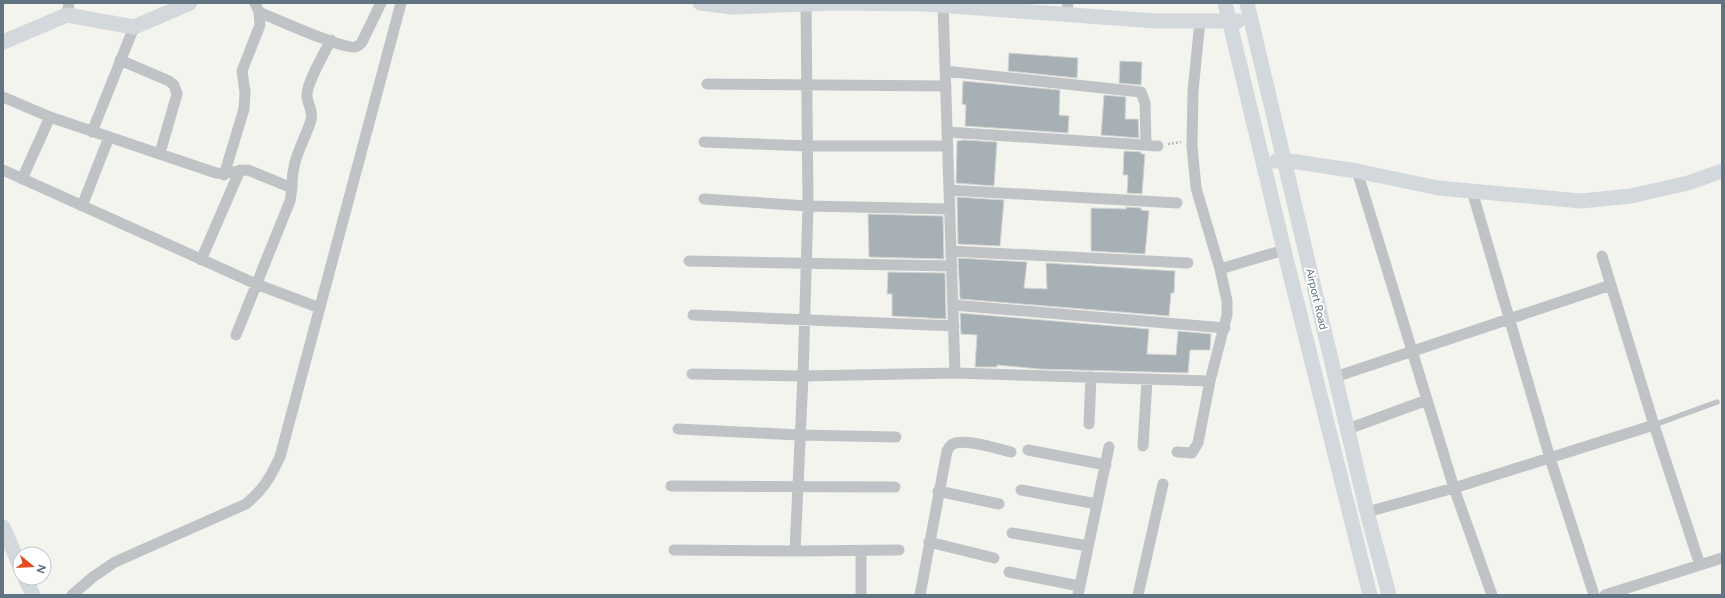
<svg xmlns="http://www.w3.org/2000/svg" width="1725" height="598" viewBox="0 0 1725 598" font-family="Figtree,sans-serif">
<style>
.building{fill:#a7b0b4;stroke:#d5d5d3}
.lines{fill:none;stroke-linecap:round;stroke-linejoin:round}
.path{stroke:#b9bbbd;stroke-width:2.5;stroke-dasharray:2 2;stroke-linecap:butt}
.lane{stroke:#bfc3c6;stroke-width:5.5}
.street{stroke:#bfc3c6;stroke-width:11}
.secondary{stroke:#d3d8dc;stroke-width:15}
.labels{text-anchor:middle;stroke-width:4;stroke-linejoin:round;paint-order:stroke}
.street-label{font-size:11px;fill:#627481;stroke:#fff}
</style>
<rect width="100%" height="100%" fill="#f4f4ef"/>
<!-- building -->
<path class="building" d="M1009 53 1078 58 1077 78 1008 71Z
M1120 61 1142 62 1141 85 1119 83Z
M963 81 1060 90 1059 115 1069 116 1068 133 965 126 966 105 962 104Z
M1104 95 1126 97 1125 119H1138L1139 138 1101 135Z
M964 140 997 142 994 186 956 183 957 141Z
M1124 151 1141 152V154H1145L1142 194 1127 193 1128 175H1123Z
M957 197 1004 200 1000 246 958 244Z
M1126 207 1141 208V210L1149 211 1145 254 1091 251V208L1126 209Z
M868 214 943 216 944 259 869 257Z
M958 258 1027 262 1024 288 1047 289 1046 263 1175 271 1174 293H1171L1169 316 960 299Z
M888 272 945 273 946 319 892 316V294H887Z
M960 313 1149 329 1147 354 1176 355 1178 331 1211 334 1210 350H1190L1188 373 1040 369 997 365V367H975L977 335 961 334Z"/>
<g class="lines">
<!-- path -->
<path class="path" d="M1168 144 1181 142"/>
<!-- lane -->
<path class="lane" d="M1654 425 1717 402"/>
<!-- street -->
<path class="street" d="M806 4 808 206 803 376 795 551 899 550
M943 5 955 373
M259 12C276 19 342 49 355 47 359 46 360 44 362 42L381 3
M1066 14 1068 3
M67 15 69 3
M1200 21 1193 91 1192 146 1196 188 1220 269
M120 60 169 81 174 85 177 94 160 153
M945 71 1141 92 1145 103 1146 144
M707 84 946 86
M3 97 50 117 216 173C227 175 236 170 248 170L292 188C291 160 303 145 311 120 314 110 306 103 307 94 308 80 324 54 331 40
M92 132 134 27
M947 132 1158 146
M704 142 807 146H948
M3 170 256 284 320 308
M1357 171 1454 488 1492 595
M224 175 244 109 245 92 242 71 260 25 259 12 255 3
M22 179 50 117
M949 190 1177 203
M1472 191 1550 458 1594 595
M704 199 808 206 950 209
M82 206 109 137
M951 251 1188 263
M1602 256 1654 425 1700 565 1605 595
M201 260 240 170
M689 261 952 266
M953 305 1225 328
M693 315 954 326
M236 335 290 201 292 188
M692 374 803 376 955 373 1210 381
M1335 377 1611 285
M1089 424 1091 377
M678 429 800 435 896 437
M1348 429 1427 400
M1143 446 1147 380
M1028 450 1106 465
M1177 452 1192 453 1198 443 1210 381 1227 315V301L1220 269 1284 250
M671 486 895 487
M1021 490 1097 504
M938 491 999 504
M1367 512 1454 488 1654 425
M1012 533 1088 546
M929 542 994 558
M674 550 795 551
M1700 565 1722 558
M1009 572 1079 586
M72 595 93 577 115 562 246 504C263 490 270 478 280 457L401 3
M861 595V551
M920 595 947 451C949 448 950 445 953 444 965 438 998 449 1011 452
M1078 595 1109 447
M1138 595 1163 484"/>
<!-- secondary -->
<path class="secondary" d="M700 3 732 7 834 3 925 4 1155 21H1238
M1225 3 1284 250 1370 595
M1247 3 1367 512 1389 595
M3 42 67 15 134 27 190 3
M1276 161 1284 160 1357 171 1438 188 1581 201 1631 196 1688 183 1722 171
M3 527 20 566
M25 578 33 595"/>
</g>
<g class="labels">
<!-- street labels -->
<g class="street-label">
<text transform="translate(1317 299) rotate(77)" y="4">Airport Road</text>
</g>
</g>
<!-- border -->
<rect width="1725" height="598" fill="none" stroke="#627481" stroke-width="8"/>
<!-- north arrow -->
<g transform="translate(32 566) rotate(108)"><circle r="19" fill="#ffffff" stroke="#c0c7cd"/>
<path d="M0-3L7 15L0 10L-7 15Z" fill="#e54b1f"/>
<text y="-6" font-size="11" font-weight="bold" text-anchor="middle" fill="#627481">N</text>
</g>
</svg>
